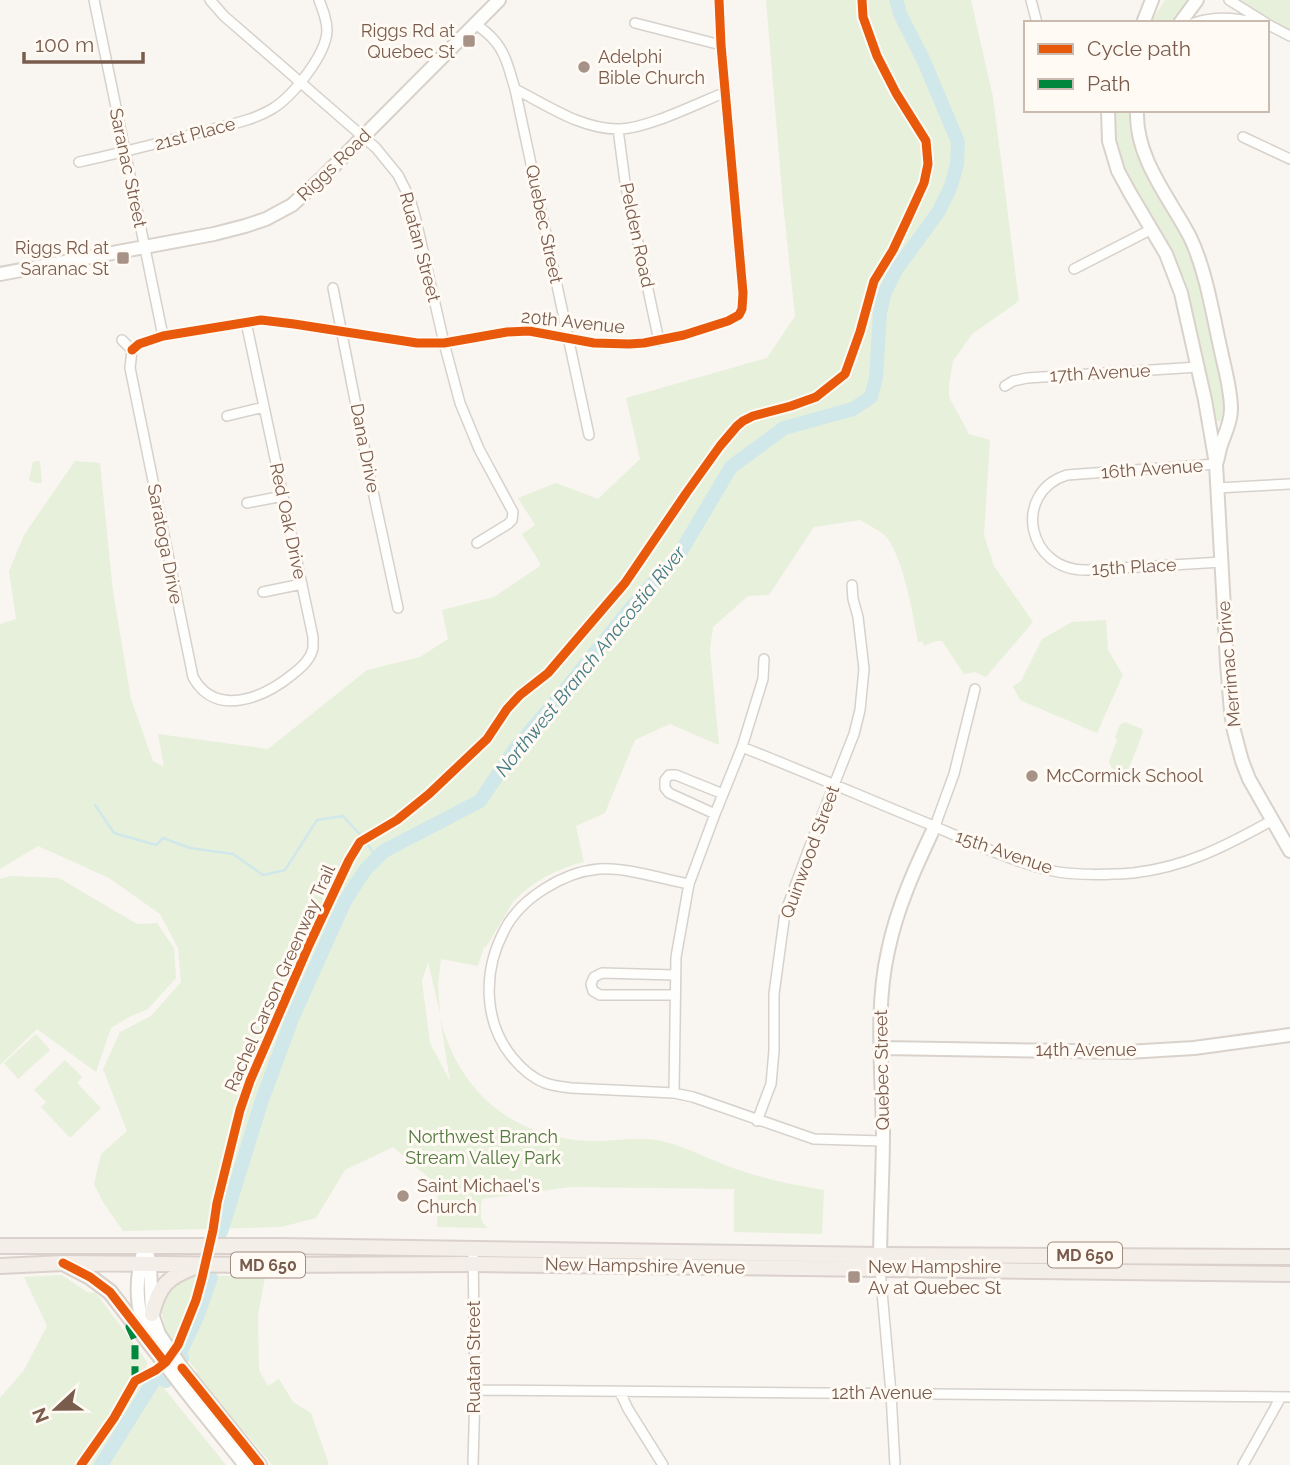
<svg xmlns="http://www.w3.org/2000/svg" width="1290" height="1465" viewBox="0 0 1290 1465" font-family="Raleway,sans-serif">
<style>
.green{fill:#e7f0db}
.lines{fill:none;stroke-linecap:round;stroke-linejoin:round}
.stream{stroke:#d0e8ea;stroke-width:2.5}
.river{stroke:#d0e8ea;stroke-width:14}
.street-casing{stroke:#d7d1cb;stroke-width:12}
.secondary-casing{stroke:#d9d2cb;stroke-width:16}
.primary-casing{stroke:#dad1cc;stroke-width:18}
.street{stroke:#fefefd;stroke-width:9}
.secondary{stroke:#fefefd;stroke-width:12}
.primary{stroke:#f3eee8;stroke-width:14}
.quiet{stroke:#00873e;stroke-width:7;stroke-dasharray:14 7;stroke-linecap:butt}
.cycleway-casing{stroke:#fffaf3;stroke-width:13}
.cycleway{stroke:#e8590c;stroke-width:9}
.poi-dot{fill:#a69286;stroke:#fffaf3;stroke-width:2.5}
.labels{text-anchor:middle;stroke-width:6;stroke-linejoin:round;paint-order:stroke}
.shield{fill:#fffaf3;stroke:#a28b7f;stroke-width:2}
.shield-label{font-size:16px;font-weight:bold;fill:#7a5c4d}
.poi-label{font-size:18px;fill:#7a5c4d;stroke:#fffaf3;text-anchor:start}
.street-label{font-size:18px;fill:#7a5c4d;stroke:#fffaf3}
.park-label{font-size:18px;fill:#537a41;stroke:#fffaf3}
.water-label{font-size:19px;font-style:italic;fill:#437c86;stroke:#fffaf3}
</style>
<rect width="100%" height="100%" fill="#f9f5f0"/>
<!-- green -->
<path class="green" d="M766 0H971L993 97 1019 301 972 334 953 361 949 385V397L969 434 990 440 984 535 994 566 1033 622 986 677 975 672 964 674 942 641H936L924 646 923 642H918C913 614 904 562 888 539 882 531 868 525 860 520L814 527 769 595 748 596 713 627 710 649 719 745 670 724 635 740 605 813 576 826 584 862C558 868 531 882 513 902L486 947H484L478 966 441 959 438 985 440 1013 428 962 422 981 430 1043 450 1081 440 1018C459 1092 511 1136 587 1141 610 1142 640 1136 662 1141 689 1148 710 1160 736 1169 765 1179 794 1185 824 1190L822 1234 734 1232V1189L570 1187 482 1199C481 1210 478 1221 488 1228L437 1227 438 1186 393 1147 345 1170 316 1218 281 1227 123 1231 103 1202 94 1184 101 1154 127 1131 103 1069 120 1032 151 1016 181 982 178 948 160 914 109 878 38 846 0 869V624L16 619 9 571 24 535 75 461 100 463 113 591 131 699 153 761 164 767 158 734 268 749 367 670 420 657 448 639 442 610 494 597 540 566V563L522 534 535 525 518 498 556 483 598 499 640 459 626 398 767 358 795 316 783 203Z
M1165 0H1190L1172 23H1150Z
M1237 0H1290V30Z
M1114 110H1134L1175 217 1197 266 1227 394 1225 418 1220 421H1216L1212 417 1174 257 1154 219 1128 174 1120 155 1115 133Z
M40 461 42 483H35L29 480 33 462Z
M1106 620 1108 650 1123 675 1097 733 1020 700 1013 686 1021 681 1042 639 1072 622Z
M1125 722 1142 729 1143 732 1124 781 1111 776 1113 770 1109 762 1117 740 1115 737 1120 725Z
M11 876 59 878 137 924 157 923 174 948 176 978 148 1009 129 1017 111 1028 96 1072 37 1029 0 1065V879Z
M36 1034 50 1050 18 1079 4 1063Z
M65 1060 82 1077 77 1083 101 1108 70 1138 41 1107 46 1102 34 1090Z
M187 1274 245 1277 248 1274H257L258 1277 265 1278 258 1315 259 1370 268 1386 279 1379 293 1402 311 1413 329 1465H272C247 1434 220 1405 196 1374L197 1371 167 1335 161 1309 167 1289Z
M62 1275 87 1292 96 1293 148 1363 146 1366 226 1465H0V1398L24 1370 47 1326 24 1277Z"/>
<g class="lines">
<!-- stream -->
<path class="stream" d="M95 805 114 833 156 845 163 838 190 848 233 854 263 875 285 870 317 820 343 816 364 839 377 858"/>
<!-- river -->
<path class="river" d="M221 1232 262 1100 292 1019 345 901 365 870 384 851 480 801 515 749 565 690 631 608 680 553 731 467 784 428 853 409 871 397 876 378 880 312 885 292 896 270 939 211 951 186 957 164 958 142 923 59 901 16 896 0
M101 1465 156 1377 157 1375 166 1381 182 1358 180 1353 197 1317 211 1278"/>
<!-- street casing -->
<g class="street-casing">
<path id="street" d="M94 0 163 336
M210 0 224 16 376 148 398 175 410 199 416 220 444 343 460 403 479 449 513 512 512 520 508 524 477 543
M1031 0 1037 23
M1229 0 1266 23
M635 23 721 45
M1194 23C1215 16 1234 17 1255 23
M476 24C482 29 489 34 494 40 506 53 510 73 515 89L589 435
M1267 24 1290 36
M515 89C547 105 582 130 620 129 649 128 698 103 726 92
M618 129 625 182 659 341
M1243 137 1290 159
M79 162C121 153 163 142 205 131 227 125 252 121 272 109 292 97 326 55 327 31 327 20 323 10 319 0
M1074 269 1152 229
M333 288 371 482 398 608
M122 340 132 350 130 368 193 677C216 719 265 697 293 674 301 668 311 659 313 648 313 646 313 640 313 637L246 322
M132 350 139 344 163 336 261 320 294 324 417 343H444L507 332 529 331 594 343 629 344 644 343 684 335 728 321 739 315 742 309 743 293 721 45 719 0
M1005 386 1013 381 1027 378 1198 367
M227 416 264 407
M1216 464 1067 475C1012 492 1026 572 1088 570L1222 562
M1217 488 1290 484
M247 503 283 496
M263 592 302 584
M742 747C803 771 863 797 924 822 965 839 1005 859 1048 870 1074 876 1106 875 1133 873 1186 867 1226 846 1271 821
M715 814 669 793 665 788V780L669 775H676L723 794
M935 826 954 774 975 689
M689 884C662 879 626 867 599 869 564 872 520 898 504 931 483 971 483 1021 512 1057 521 1068 532 1078 545 1083 554 1086 563 1087 571 1088L674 1093 693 1097 814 1139 883 1141
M675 995H600L593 991 591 984 594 977 602 973 675 975
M674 1093 676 957 689 884 715 814 742 747 763 679 764 659
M757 1121 771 1084 774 1051V994L785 913 808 851 854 734 860 710 864 669 858 617 853 599 852 585
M473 1249 475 1390 473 1465
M880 1269 891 1393 895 1465
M475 1390 1290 1397
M620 1392 628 1409 663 1465
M1243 1465 1281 1397"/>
</g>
<!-- secondary casing -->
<g class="secondary-casing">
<path id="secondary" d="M1143 23 1152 0
M1180 23 1197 0
M1108 110 1109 141 1118 171 1130 193 1166 254 1181 293 1205 400 1216 464 1227 663 1231 711 1234 731 1242 761 1249 779 1290 851
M1137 110C1135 158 1169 197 1190 237 1206 270 1213 316 1221 351 1225 370 1231 390 1231 409 1231 423 1225 433 1221 445 1219 450 1219 455 1217 461
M0 274 214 234 245 226 266 219 292 205 322 178 499 0
M882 1048 1127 1052 1194 1048 1290 1035
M145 1245 150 1264 152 1314 159 1334 182 1368 260 1465
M142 1256C137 1276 136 1300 142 1320 152 1349 172 1374 191 1398 209 1420 227 1443 245 1465
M880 1265C880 1220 883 1176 883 1131 882 1073 875 1008 888 951 897 907 916 866 935 826"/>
</g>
<!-- primary casing -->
<g class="primary-casing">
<path id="primary" d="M0 1246H280L880 1255 1290 1257
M67 1265 90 1277 110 1292 162 1359
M0 1266 63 1263 264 1265 473 1264 1290 1274
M152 1314C159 1285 168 1277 195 1267"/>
</g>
<!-- street -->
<use href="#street" class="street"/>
<!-- secondary -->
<use href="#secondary" class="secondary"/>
<!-- primary -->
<use href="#primary" class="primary"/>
<!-- quiet -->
<path class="quiet" d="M130 1326 129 1327 135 1340V1381"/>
<!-- cycleway casing -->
<g class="cycleway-casing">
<path id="cycleway" d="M132 350 139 344 163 336 261 320 294 324 417 343H444L507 332 529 331 594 343 629 344 644 343 684 335 728 321 739 315 742 309 743 293 721 45 719 0
M63 1263 90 1277 110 1292 162 1359
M182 1368 260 1465
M81 1465 114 1418 135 1381 156 1370 166 1362 178 1345 196 1300 202 1278 213 1230 217 1203 240 1110 250 1081 309 945 349 860 360 842 397 820 429 794 487 739 507 709 520 695 548 673 625 583 687 492 720 446 737 426 743 421 753 416 791 406 816 397 845 374 860 332 874 281 893 250 908 218 924 183 928 164 926 141 896 93 877 56 863 17 862 0"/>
</g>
<!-- cycleway -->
<use href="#cycleway" class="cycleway"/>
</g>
<!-- markers -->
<g class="poi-dot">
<rect x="462" y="34" width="14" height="14" rx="3.5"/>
<circle cx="584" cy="67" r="7"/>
<rect x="116" y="251" width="14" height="14" rx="3.5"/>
<circle cx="1032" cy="776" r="7"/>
<circle cx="403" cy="1196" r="7"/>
<rect x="847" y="1270" width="14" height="14" rx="3.5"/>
</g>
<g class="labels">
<!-- shield labels -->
<g class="shield">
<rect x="1048" y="1242.5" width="74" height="25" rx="5"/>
<rect x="231" y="1252.5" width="74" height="25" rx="5"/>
</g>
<g class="shield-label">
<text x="1085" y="1261">MD 650</text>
<text x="268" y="1271">MD 650</text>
</g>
<!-- poi labels -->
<g class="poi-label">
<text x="455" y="37" text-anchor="end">Riggs Rd at<tspan x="455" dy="21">Quebec St</tspan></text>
<text x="598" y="63">Adelphi<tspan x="598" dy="21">Bible Church</tspan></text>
<text x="109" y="254" text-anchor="end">Riggs Rd at<tspan x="109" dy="21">Saranac St</tspan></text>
<text x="1046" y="782">McCormick School</text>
<text x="417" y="1192">Saint Michael's<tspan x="417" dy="21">Church</tspan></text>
<text x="868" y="1273">New Hampshire<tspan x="868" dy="21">Av at Quebec St</tspan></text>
</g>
<!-- street labels -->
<g class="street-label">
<text transform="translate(195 134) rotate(-15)" y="6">21st Place</text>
<text transform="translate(334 165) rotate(-44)" y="6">Riggs Road</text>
<text transform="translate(128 168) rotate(78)" y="6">Saranac Street</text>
<text transform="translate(544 224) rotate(78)" y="6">Quebec Street</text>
<text transform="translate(637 235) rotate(78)" y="6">Pelden Road</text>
<text transform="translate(420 247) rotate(75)" y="6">Ruatan Street</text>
<text transform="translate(573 322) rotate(6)" y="6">20th Avenue</text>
<text transform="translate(1100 373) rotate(-3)" y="6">17th Avenue</text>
<text transform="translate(365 448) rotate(79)" y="6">Dana Drive</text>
<text transform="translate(1152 469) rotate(-4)" y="6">16th Avenue</text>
<text transform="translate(288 521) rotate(78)" y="6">Red Oak Drive</text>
<text transform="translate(165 544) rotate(79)" y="6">Saratoga Drive</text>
<text transform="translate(1134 567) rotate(-3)" y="6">15th Place</text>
<text transform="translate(1229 664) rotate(-95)" y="6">Merrimac Drive</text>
<text transform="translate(810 852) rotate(-70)" y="6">Quinwood Street</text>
<text transform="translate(1004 852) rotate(19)" y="6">15th Avenue</text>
<text transform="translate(280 978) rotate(-66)" y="6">Rachel Carson Greenway Trail</text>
<text x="1086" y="1056">14th Avenue</text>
<text transform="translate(882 1070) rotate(-91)" y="6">Quebec Street</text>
<text transform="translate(645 1266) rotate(1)" y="6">New Hampshire Avenue</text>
<text transform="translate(474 1357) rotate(-90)" y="6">Ruatan Street</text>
<text x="882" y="1399">12th Avenue</text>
</g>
<!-- park labels -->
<g class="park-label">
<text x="483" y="1143">Northwest Branch<tspan x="483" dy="21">Stream Valley Park</tspan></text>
</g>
<!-- water labels -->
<g class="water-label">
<text transform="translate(590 661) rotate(-51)" y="7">Northwest Branch Anacostia River</text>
</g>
</g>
<!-- legend -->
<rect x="1024" y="21" width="245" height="91" fill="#fffaf3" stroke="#cabbb1" stroke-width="2"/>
<rect x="1038" y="44" width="35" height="10" fill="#e8590c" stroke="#cabbb1" stroke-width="2"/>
<text x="1087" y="56" font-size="21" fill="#7a5c4d">Cycle path</text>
<rect x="1038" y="79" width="35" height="10" fill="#00873e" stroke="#cabbb1" stroke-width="2"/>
<text x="1087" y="91" font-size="21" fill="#7a5c4d">Path</text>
<!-- north arrow -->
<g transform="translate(56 1409) rotate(248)" stroke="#fffaf3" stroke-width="5" paint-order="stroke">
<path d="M0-5L12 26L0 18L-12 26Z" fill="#7a5c4d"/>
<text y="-10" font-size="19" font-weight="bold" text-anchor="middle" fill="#7a5c4d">N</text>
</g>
<!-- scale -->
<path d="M24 52v10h119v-10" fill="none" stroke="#7a5c4d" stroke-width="3.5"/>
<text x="35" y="52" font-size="21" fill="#7a5c4d" stroke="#fffaf3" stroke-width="5" paint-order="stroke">100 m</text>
</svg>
